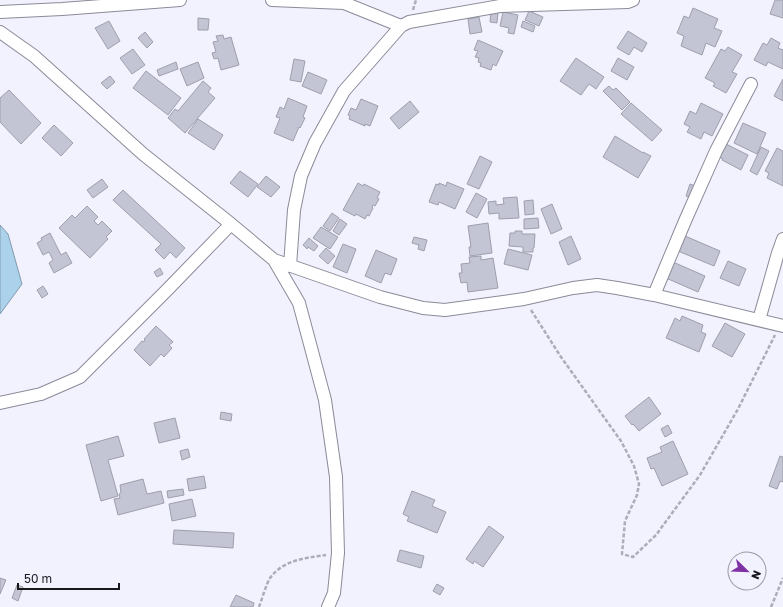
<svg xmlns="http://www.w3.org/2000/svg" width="783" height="607" viewBox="0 0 783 607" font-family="'Golos Text',sans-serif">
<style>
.water{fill:#acd2eb;stroke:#7f9aad}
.building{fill:#c4c5d4;stroke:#9e9ead}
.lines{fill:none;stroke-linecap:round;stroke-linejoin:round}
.minor-casing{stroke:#8b8a98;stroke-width:14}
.path{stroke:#adacb7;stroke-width:2.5;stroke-dasharray:4 2;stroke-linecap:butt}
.minor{stroke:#fff;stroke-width:12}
</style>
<rect width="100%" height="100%" fill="#f2f1fe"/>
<!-- water -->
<path class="water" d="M0 225 8 234 22 284 0 314Z"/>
<!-- building -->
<path class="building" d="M775 0H783V18L770 14Z
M693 8 718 19 714 28 722 31 715 47 706 43 702 55 681 46 684 36 677 33 684 16 689 18Z
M491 11 498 12 497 23 490 22Z
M529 11 543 17 539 26 525 20Z
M503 12 518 15 514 34 508 33 509 28 500 26Z
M479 17 482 32 470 34 468 19Z
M198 18 209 19 208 30H198Z
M109 21 120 41 108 49 95 28Z
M523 21 535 26 533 32 521 27Z
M628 31 647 43 642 52 634 47 629 55 617 48Z
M145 32 153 42 147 48 138 38Z
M223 35 224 39 231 37 239 65 221 70 218 58 214 59 212 53 216 52 213 42 218 41 216 36Z
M771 38 780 43 778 48 783 50V69L768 62 766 66 754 60 763 43 767 45Z
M478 40 503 51 496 66 493 64 491 70 480 66 481 63 478 62 479 58 475 57 478 51 474 50Z
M728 47 742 55 732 72 737 74 726 93 713 86 715 83 705 78 721 49 725 51Z
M133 49 145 65 132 74 120 58Z
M576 58 604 77 596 89 589 84 581 95 560 81Z
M618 58 634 67 627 80 611 71Z
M294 59 305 61 301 82 290 80Z
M176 62 178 69 159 76 157 70Z
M198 62 204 78 187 86 180 69Z
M146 71 181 98 168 115 133 88Z
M308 72 327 80 321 94 302 86Z
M110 76 115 82 107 89 101 83Z
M783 79V101L774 96Z
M203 81 211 88 208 92 215 98 185 133 168 118 175 109 178 111Z
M609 86 613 90 616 88 630 102 622 110 603 91Z
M9 90 41 123 21 144 0 122V98Z
M288 98 307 106 303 117 305 118 300 128 299 127 293 141 274 133 280 118 276 117 280 107 284 109Z
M361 99 378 106 370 126 365 124V126L349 119 350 116 348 115 351 108 356 110Z
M410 101 419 112 399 129 390 118Z
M631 103 662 130 652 141 621 114Z
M701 103 723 114 712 136 704 132 701 139 687 132 690 127 684 124 690 111 696 114Z
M198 119 223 135 214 150 188 133Z
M743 123 766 133 757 154 734 143Z
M54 125 73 143 61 156 42 138Z
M615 136 643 153V152L651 156 638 178 603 157Z
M724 143 748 155 741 170 722 160 723 159 719 157Z
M761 147 769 151 757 175 750 171Z
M777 148 783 151V186L767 178 769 173 765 171Z
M480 156 492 162 479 189 467 184Z
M240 171 258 184 248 197 230 183Z
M266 176 280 187 271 197 257 187Z
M102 179 108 187 93 198 87 190Z
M447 182 464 189 455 209 439 202 438 205 429 202 436 184 439 185V183L446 186Z
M358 183 363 186 364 184 380 192 377 198 379 199 375 206 373 205 372 207 373 208 369 216 367 215 365 219 356 214 355 216 343 210Z
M690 184 698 187 693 199 686 196Z
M123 190 185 248 176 258 170 252 164 259 155 250 161 244 113 200Z
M476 193 487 199 477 218 466 212Z
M517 197 519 218 499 219V213L489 214 488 202 496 201V205L504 204 503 198Z
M533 200 534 214 525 215 524 201Z
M552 204 562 229 551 234 541 209Z
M87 206 98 217 94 221 98 225 102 221 112 231 106 237 108 239 90 258 59 228 72 215 75 218Z
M332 213 339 218 330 231 323 226Z
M538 218 539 228 524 229V219Z
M340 219 347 224 339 235 333 231Z
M488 223 492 253 470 256 469 247H471L468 226Z
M321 227 338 237 330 249 313 238Z
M515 231H522V234H535L534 248H533V252H523V247L509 246 510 233H515Z
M50 233 61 255 66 252 72 263 54 273 49 263 53 260 49 252 43 255 37 243 42 240 41 238Z
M571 236 581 259 568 265 559 242Z
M685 236 720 251 714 266 678 251Z
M414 237 427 240 424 251 418 249 419 245 412 243Z
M309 238 318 246 314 251 308 247 307 249 303 245Z
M343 244 356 249 347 273 333 267Z
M326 248 335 256 328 264 319 256Z
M508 249 532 255 528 270 504 264Z
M376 250 397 259 391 275 385 273 381 283 365 276Z
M481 256V260L493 258 498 288 468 292 467 282 461 283 459 273H462L461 264 470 263 469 257Z
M728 261 746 269 739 286 720 278Z
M673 262 705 276 698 292 666 278Z
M160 268 163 274 157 277 154 272Z
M43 286 48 294 42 298 37 290Z
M682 316 703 325 701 332 706 334 699 352 666 338 675 318 680 321Z
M725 323 745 334 732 357 712 346Z
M156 326 173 342 169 345 172 348 164 357 161 354 150 366 134 350 142 341 144 342 145 340 144 339Z
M649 397 661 414 639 431 633 424 632 425 625 416Z
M221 412 232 414 231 421 220 419Z
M175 418 180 438 159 443 154 423Z
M668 425 672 433 665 437 661 429Z
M118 436 124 456 108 460 118 496 101 501 86 445Z
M673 441 688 474 662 486 654 468 651 469 647 458 662 452 660 447Z
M188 449 190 457 182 460 180 451Z
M780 456 783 457V482L780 481 777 489 769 486Z
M204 476 206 488 189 491 187 479Z
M143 479 147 494 161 491 164 503 118 515 114 499 120 498 119 494 121 493 120 485Z
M183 489 184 495 168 498 167 491Z
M412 491 435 500 432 506 446 512 437 533 407 521 409 517 403 514Z
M192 499 196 516 172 521 169 504Z
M489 526 504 537 483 567 474 561 473 564 466 559Z
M174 530 234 533 233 548 173 544Z
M400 550 424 556 421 568 397 561Z
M0 578 6 580 0 594Z
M437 584 444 588 440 595 433 591Z
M17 585 23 587 18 601 12 598Z
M236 595 254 603 253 607H230Z"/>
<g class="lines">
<!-- minor casing -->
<g class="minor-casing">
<path id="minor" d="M272 0 344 3 401 26
M0 12 62 9 180 0
M0 32 34 56 143 154 231 224 274 260 299 303 325 400 336 477 338 553 334 593 328 607
M274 260 380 297 423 308 445 310 524 299 573 288 597 285 617 288 654 295 783 326
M290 266 294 210 301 176 315 143 344 91 401 26 409 22 500 6 628 2 633 0
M654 295 685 221 716 151 751 84
M759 320 778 253 783 239
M0 403 41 394 80 377 168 289 231 224"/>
</g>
<!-- path -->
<path class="path" d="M413 10 416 0
M531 310 561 357 621 441 634 466 639 484 637 495 625 521 622 554 633 557 656 535 700 475 738 409 775 335
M259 607C262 599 266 585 270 578 283 560 305 558 326 555
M771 607 783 578"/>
<!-- minor -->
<use href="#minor" class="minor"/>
</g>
<!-- north arrow -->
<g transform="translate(747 571) rotate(113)"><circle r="19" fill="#f2f1fe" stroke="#9a9aa4"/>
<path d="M0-3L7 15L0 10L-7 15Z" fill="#7e32a3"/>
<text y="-6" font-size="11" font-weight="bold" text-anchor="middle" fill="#17171c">N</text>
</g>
<!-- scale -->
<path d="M18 583v6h101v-6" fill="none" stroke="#17171c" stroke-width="2"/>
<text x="24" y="583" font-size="12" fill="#17171c" stroke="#f2f1fe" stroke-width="3" paint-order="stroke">50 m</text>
</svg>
